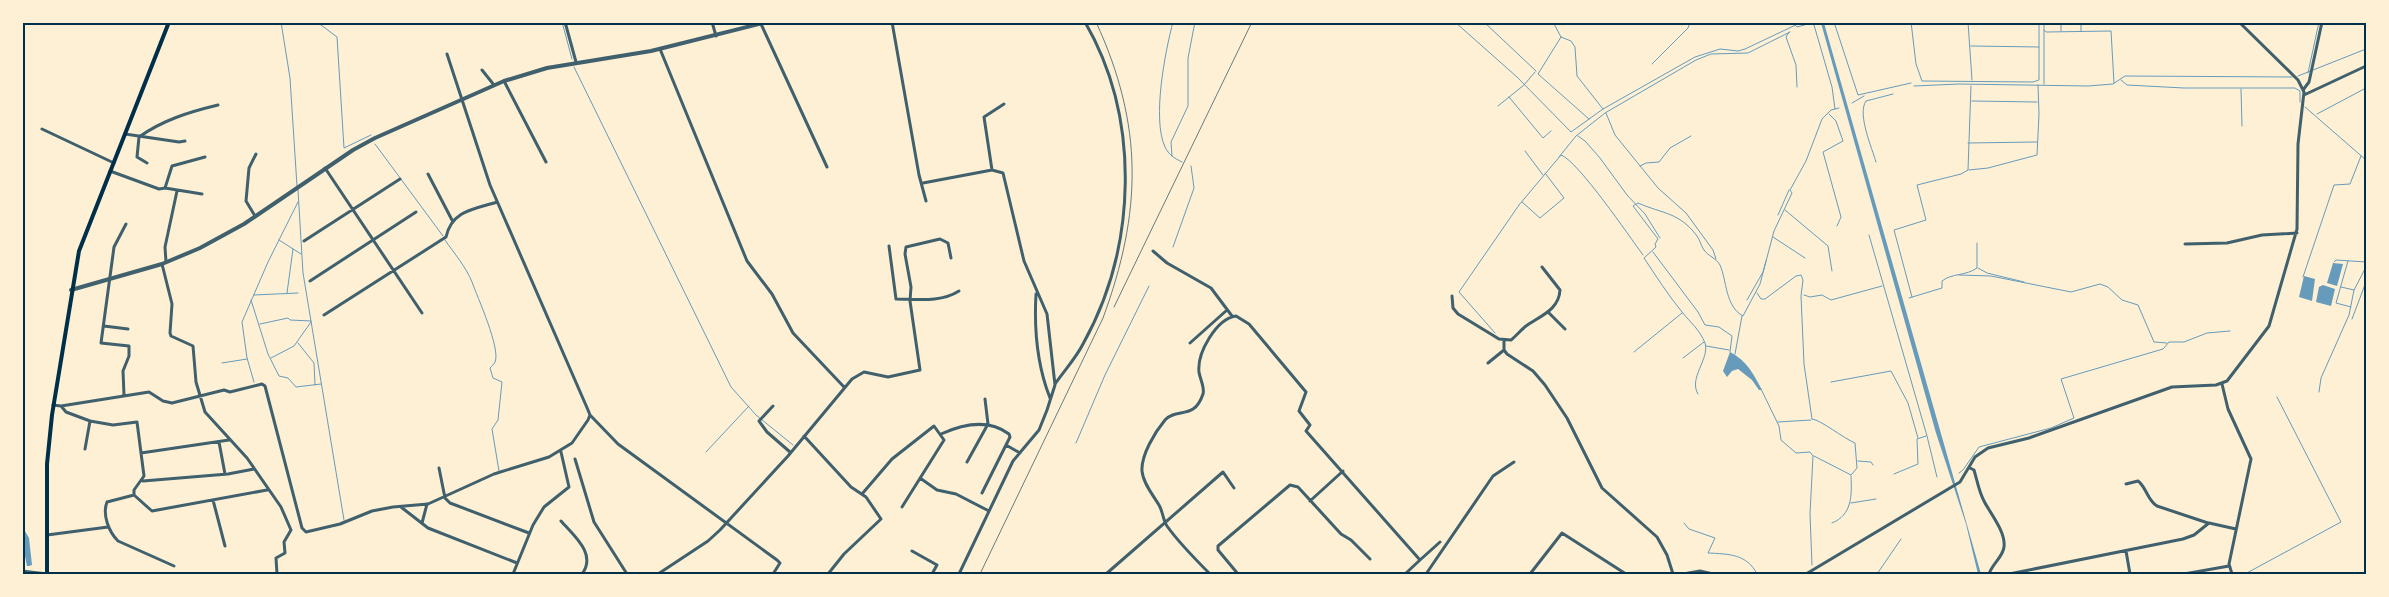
<svg xmlns="http://www.w3.org/2000/svg" width="2389" height="597" viewBox="0 0 2389 597" font-family="'DM Sans',sans-serif">
<style>
.water{fill:#669bbc}
.lines{fill:none;stroke-linecap:round;stroke-linejoin:round}
.stream{stroke:#669bbc;stroke-width:1}
.minor{stroke:#3f606c;stroke-width:3}
.tertiary{stroke:#3f606c;stroke-width:4}
.secondary{stroke:#003049;stroke-width:4}
.rail{stroke:#657d81;stroke-width:1}
.neatline{fill:none;stroke:#003049;stroke-width:2}
</style>
<rect width="100%" height="100%" fill="#fdf0d5"/>
<!-- water -->
<path class="water" d="M1821 23H1824L1981 574H1978L1966 524 1936 433Z
M2333 263 2343 264 2337 286 2327 283Z
M2304 276 2315 279 2312 301 2299 297Z
M2323 285 2335 289 2331 306 2316 302 2319 287Z
M1730 352C1747 361 1753 373 1762 390H1759L1752 380 1738 369 1732 371 1727 377 1723 371Z
M22 526 29 538 32 565 29 566H27L23 546Z"/>
<g class="lines">
<!-- stream -->
<path class="stream" d="M281 22 290 78 297 186
M317 22 337 37 344 148 371 135
M562 22 572 59
M1173 22C1165 52 1152 119 1165 147 1169 155 1174 158 1182 162
M1455 22 1517 77 1571 132 1603 109 1695 57 1720 49 1738 51 1745 49 1802 22
M1484 22 1536 71
M1553 22 1561 37 1571 41 1575 47 1577 76 1603 109
M1807 22 1814 25 1832 87 1835 109
M1834 22 1858 95 1911 83
M1911 22 1916 64 1922 81 2033 82 2039 80V47L1971 46
M1968 22 1972 80
M282 24 290 22
M1795 25 1797 27 1808 24
M2044 30 2046 32 2111 31 2114 83
M2061 31V22
M2081 31V22
M1789 32 1786 37 1796 65 1797 87
M1561 37 1538 74 1589 119
M2039 47V22
M1652 64 1688 28 1690 22
M574 67 731 387 756 415 793 445
M2308 73 2319 22
M2298 76 2366 49
M2121 80 2127 85 2184 88H2295L2300 91V102
M2044 84V22
M1914 86 1959 84 2088 86 2113 84 2125 76 2292 77
M2241 89 2242 126
M1509 97 1543 138 1551 131
M1972 101 2037 102
M1852 103 1864 96
M1498 106 1524 85 1535 72
M2305 107 2366 160
M1606 113 1615 135 1658 188 1686 213 1713 250 1716 259
M1829 114 1836 121 1843 141 1823 152 1841 217 1837 226
M2317 114 2366 88
M1578 136 1585 141 1600 158 1627 195 1645 214 1660 238
M1968 143 2037 142
M375 144 443 236
M1525 151 1543 175
M1172 156 1171 142 1188 106V58L1195 22
M1559 157 1576 136 1605 113 1696 60 1711 54 1748 53 1790 32
M1876 162C1872 148 1857 114 1866 101L1893 94
M1640 166 1646 163 1659 162 1670 148 1691 136
M1969 170 1988 168 2037 155 2039 114 2038 85
M298 190 303 273 344 520
M1522 202 1540 218 1564 198 1545 173
M1785 210 1828 246 1832 271
M1778 215 1789 190
M1869 235 1927 436 1937 477
M1773 237 1805 258
M279 240 301 254
M445 240C454 253 466 267 472 282 477 296 501 349 495 362 494 364 492 366 490 368L493 378 502 382 498 420 492 429 499 471
M1173 247 1194 188 1191 166
M1653 252 1698 312 1705 325 1719 327 1732 336 1730 352
M2348 261 2336 303 2351 307
M2334 262 2336 260 2366 262
M1978 268 1987 273 2024 282
M1959 275 1991 276 2071 292 2100 284 2108 287 2122 300 2138 305 2154 342 2167 343
M2303 277 2334 185 2350 184 2361 156
M2341 287 2354 290
M287 293 293 249
M1757 293 1761 299H1765L1796 276 1801 275 1803 280 1801 296 1804 364 1812 419C1821 420 1843 438 1855 443L1857 468 1851 475 1814 456
M254 295 298 293
M1804 295 1810 297 1822 295 1831 300 1882 286
M1912 297 1894 230 1926 220 1917 185 1961 174 1968 170 1971 86
M1909 298 1942 288V281C1952 273 1966 276 1977 268V243
M251 300 268 354 279 376 288 378 296 387 321 384
M1747 300 1763 272 1766 261
M2352 319 2366 282
M260 324 288 318 290 320 311 321
M1495 333 1459 292 1519 205 1561 155C1578 161 1629 236 1643 255
M298 343 314 363 315 385
M1706 346 1729 350
M1634 352 1682 313
M1735 354 1742 316
M271 358 294 346 311 322
M1683 358 1704 342
M222 363 247 359
M254 382 247 358 242 322 268 262 298 202
M1831 382 1891 371 1908 403 1918 438
M1761 389 1779 426 1781 440 1796 453 1810 452 1813 456 1810 514 1812 565
M2319 392 2321 378 2349 315 2354 290 2366 267
M1698 394C1688 378 1710 359 1705 343 1700 330 1690 322 1682 312 1668 295 1656 276 1644 258L1656 247 1655 244 1658 239 1633 206 1638 203C1663 214 1679 212 1697 236 1700 240 1701 246 1704 250 1708 256 1716 258 1720 265 1727 281 1725 306 1743 316L1760 284 1774 231 1792 193 1790 190 1806 161 1822 119 1831 110 1839 108
M1778 422 1811 420
M1076 443 1105 375 1149 286
M706 452 749 406
M1858 461 1871 462 1873 465
M1959 473 1963 470 1979 447 2051 428 2074 418 2061 379 2163 349 2169 342H2184L2207 333 2230 331
M1894 474 1918 464 1917 439 1926 436
M1851 503 1876 499
M1684 523 1689 529 1715 538 1708 553C1729 554 1747 554 1757 574
M1832 523C1852 515 1852 496 1851 476
M1877 574 1901 539
M2245 574 2341 522 2277 397"/>
<!-- minor -->
<path class="minor" d="M565 22 576 62
M712 22 716 36
M892 22 919 175 926 201
M22 23 26 22
M761 24 827 167
M660 49 747 261 772 294 793 333 844 387
M482 70 494 85
M504 81 546 162
M2303 90 2309 82 2322 22
M2304 95 2366 66
M42 129 114 163
M125 134 179 142 185 141
M147 163 137 157 139 137C163 120 189 112 218 105
M325 168 422 313
M992 170 984 117 1004 104
M110 171 159 189 165 188 172 166 205 157
M428 174 452 220
M923 183 992 170 1003 173 1024 261 1047 314 1055 385 1047 410 1039 430 1013 461 959 574
M165 188 202 194
M255 216 246 201 249 168 256 154
M304 241 400 179
M2185 244 2227 243 2262 235 2297 233
M889 246 896 299C917 299 940 303 959 291
M1153 251 1167 263 1211 288 1232 316
M166 262 165 247 177 191
M162 264 172 304 170 333 171 336 193 346 196 382 205 412 247 458 281 507 291 530 284 542 285 553 276 558 277 574
M310 281 416 212
M1036 294C1034 329 1037 365 1050 398
M1452 296 1453 308 1458 314 1499 339 1511 340C1516 336 1521 330 1526 326 1540 316 1559 310 1560 290L1542 267
M1548 312 1565 329
M324 315 446 237C452 210 475 209 497 202
M104 326 128 329
M1504 341V350L1507 354 1533 371 1545 385 1567 418 1602 488 1657 537 1667 555 1673 574
M1190 343 1227 310
M1488 363 1504 350
M1055 384C1064 371 1076 358 1083 344 1137 247 1141 119 1085 22
M2222 384 2228 409 2251 459 2229 564 2232 574
M124 395 123 371 129 356V346L101 343 114 247 126 224
M53 405 61 406 149 392 163 401 172 403 224 390 230 392 262 384 265 386 302 528 306 532 340 524 372 511 393 507 428 504 494 474 549 457 572 443 588 420 590 415 588 410 490 185 447 54
M61 406 66 412 90 421
M773 406 759 421 767 432 790 452
M590 415 618 444 777 560 780 563 773 574
M941 434C963 424 989 419 1009 434L1010 437 1006 445 1020 453
M804 436 851 487 866 497 881 519 844 554 828 574
M219 442 225 474
M85 449 90 421 113 425 137 422 144 476 134 490V495
M141 453 229 440
M575 459 594 522 627 574
M967 462 988 424 985 399
M439 468 445 498 450 503 529 533
M1970 468 1974 470C1977 480 1979 492 1984 501 1990 513 2006 532 2004 547 2003 557 1992 564 1989 574
M920 478 937 490 956 494 989 511
M143 481 228 474 254 469
M2126 484 2138 481C2147 488 2147 500 2157 506L2208 523
M982 493 1006 445
M862 494 892 459 934 426 944 440 902 507
M213 500 225 546
M1310 501 1343 471
M401 507 428 528 517 563
M561 521C574 536 597 554 582 574
M422 523 427 504
M47 535 108 527
M912 551 937 565 932 574
M2126 551 2130 574
M1420 560 1440 542
M174 566 118 541C109 532 102 515 107 502L134 495 152 511 267 490
M22 571 47 574
M513 574 533 525 544 507 569 487 561 452
M658 574 708 541 720 530 788 456 852 379 864 372 888 377 920 370 910 301 911 287 905 254 906 247 940 239 948 243 951 258
M897 574H899
M1106 574 1223 472 1234 488
M1210 574C1195 559 1179 543 1167 526 1163 520 1163 512 1159 505 1153 495 1143 483 1142 471 1141 455 1155 432 1165 420 1177 407 1194 421 1203 394 1205 388 1200 379 1199 372 1197 353 1216 319 1236 316L1249 324 1306 392 1299 411 1310 425 1306 431 1420 560 1405 574
M1238 574 1218 550V546L1290 485 1298 487 1341 534 1351 540 1370 559
M1426 574 1493 476 1514 462
M1530 574 1562 533 1626 574
M1683 574 1700 571 1713 574
M1806 574 1960 482 1975 457 1988 448 2029 438 2172 387 2216 385 2227 381 2269 326 2297 229 2298 144 2304 92 2298 80 2239 22
M2009 574 2183 539 2194 535 2209 523 2236 529
M2184 574 2229 566"/>
<!-- tertiary -->
<path class="tertiary" d="M71 290 162 264 200 248 244 224 353 150 375 138 504 81 547 68 651 51 767 22"/>
<!-- secondary -->
<path class="secondary" d="M47 574V464L52 415 79 251 169 22"/>
<!-- rail -->
<path class="rail" d="M1114 307 1252 22
M980 574 1103 318C1142 212 1144 126 1096 22"/>
</g>
<!-- border -->
<rect width="2389" height="597" fill="none" stroke="#fdf0d5" stroke-width="48"/>
<rect x="24" y="24" width="2341" height="549" class="neatline"/>
</svg>
